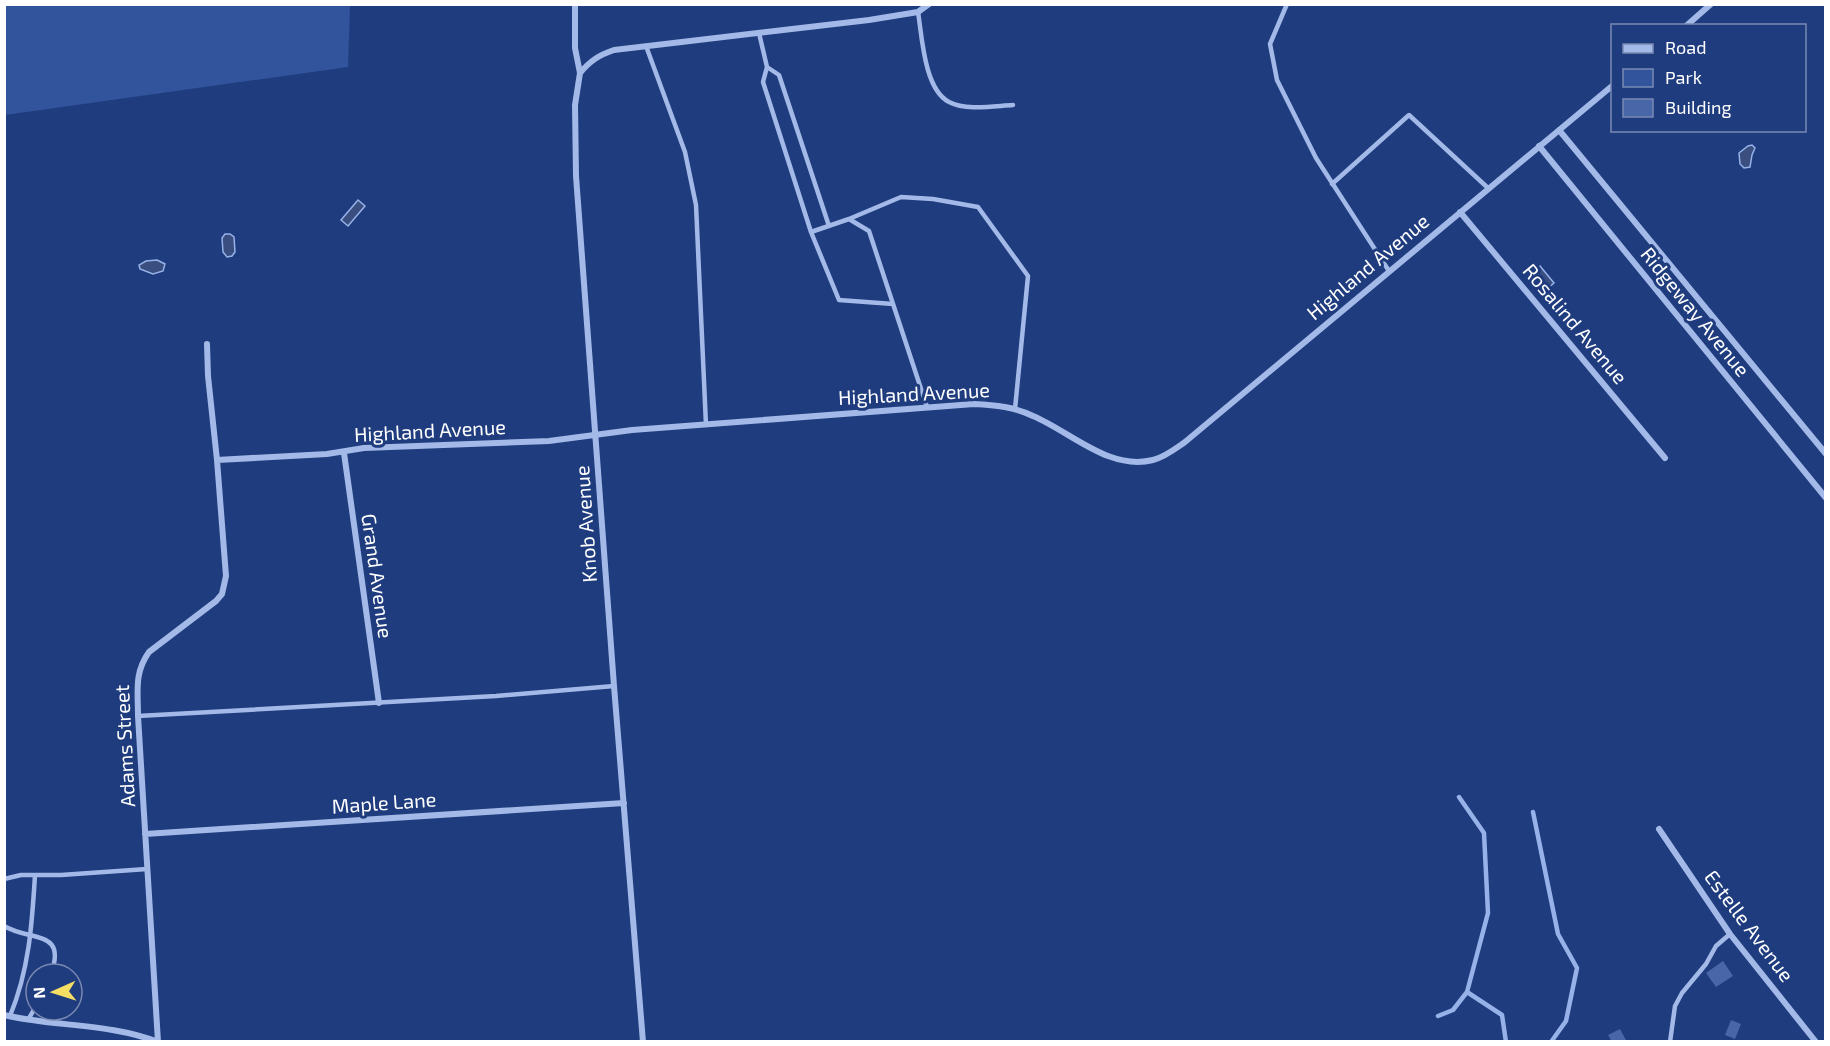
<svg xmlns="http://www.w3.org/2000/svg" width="1830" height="1046" viewBox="0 0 1830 1046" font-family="'Exo 2',sans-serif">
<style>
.green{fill:#32549c}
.water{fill:#3a4f80;stroke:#97b2e9;stroke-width:1.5}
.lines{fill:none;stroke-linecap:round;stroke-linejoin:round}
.stream{stroke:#97b2e9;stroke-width:4.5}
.building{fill:#4866a8}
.service{stroke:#a3b9e7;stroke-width:4.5}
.minor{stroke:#a3b9e7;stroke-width:6}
.labels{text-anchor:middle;stroke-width:6;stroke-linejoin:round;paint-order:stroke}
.street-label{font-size:20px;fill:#fff;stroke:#1f3c7e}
</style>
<rect width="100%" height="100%" fill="#1f3c7e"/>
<!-- green -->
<path class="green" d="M4 5H350L348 67 5 115Z"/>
<!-- water -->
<path class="water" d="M1752 145 1755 148 1752 155 1750 167 1744 168 1740 164 1739 153 1748 146Z
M358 200 365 206 348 226 341 220Z
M225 234H230L234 237 235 252 232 256 227 257 223 252 222 238Z
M157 260 165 264 163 271 153 274 140 269 139 265 146 261Z
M1540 266 1554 283 1546 290 1531 273Z"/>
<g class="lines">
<!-- stream -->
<path class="stream" d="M1459 797 1484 833 1488 913 1467 992
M1533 812 1558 934 1577 968 1566 1021 1551 1042
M1438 1016 1453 1010 1467 992 1502 1015 1506 1042"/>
</g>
<!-- building -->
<path class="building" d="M1723 961 1733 976 1716 987 1706 973Z
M1731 1020 1741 1024 1735 1039 1725 1035Z
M1620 1029 1627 1042H1612L1608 1035Z"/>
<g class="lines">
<!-- service -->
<path class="service" d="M1287 4 1270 44 1277 80 1316 158 1389 271
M918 12C922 36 924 89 949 102 966 111 994 106 1013 105
M759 33 767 67 763 82 811 232 839 300 893 304
M646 46 685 152 696 205 706 425
M767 67 779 75 829 226
M1332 184 1409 115 1488 188
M849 219 901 197 933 199 978 207 1028 276 1015 409
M811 232 849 219 869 231 927 407
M138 716 496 696 614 686
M4 879 21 875H61L147 869
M4 926C31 942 67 929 51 974
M10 1016C29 970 32 925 35 875
M28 1020 36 1006
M1670 1042 1675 1006 1682 993 1706 964 1716 946 1730 934"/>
<!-- minor -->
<path class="minor" d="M575 4V48L580 73 575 105 576 176 614 686 643 1042
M1686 26 1711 4
M580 73C590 61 599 55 614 50L869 20 918 12 929 4
M1559 130 1826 454
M1539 146 1826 498
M1460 212 1665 458
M344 453 379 703
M217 460 327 454 364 448 549 441 632 430 974 404C995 405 1015 407 1033 416 1071 432 1109 471 1153 460 1165 457 1175 449 1185 442L1612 86
M1659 829 1730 934 1816 1042
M145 834 624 803
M4 1015C55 1027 110 1023 158 1042
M158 1042 138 716C138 691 134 673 149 652L216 601 222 594 226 576 217 460 208 376 207 344"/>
</g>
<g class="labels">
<!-- street labels -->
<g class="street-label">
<text transform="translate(1368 267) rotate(-40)" y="7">Highland Avenue</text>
<text transform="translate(1695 312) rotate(51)" y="7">Ridgeway Avenue</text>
<text transform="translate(1575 324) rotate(50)" y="7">Rosalind Avenue</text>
<text transform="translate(914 394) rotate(-3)" y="7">Highland Avenue</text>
<text transform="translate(430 431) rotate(-3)" y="7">Highland Avenue</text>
<text transform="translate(586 524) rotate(-94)" y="7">Knob Avenue</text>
<text transform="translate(377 576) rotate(82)" y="7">Grand Avenue</text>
<text transform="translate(125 746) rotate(-93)" y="7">Adams Street</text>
<text transform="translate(384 803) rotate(-4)" y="7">Maple Lane</text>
<text transform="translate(1749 926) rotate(53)" y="7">Estelle Avenue</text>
</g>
</g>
<!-- border -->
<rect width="1830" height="1046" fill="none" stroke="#ffffff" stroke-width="12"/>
<!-- legend -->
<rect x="1611" y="24" width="195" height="108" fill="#1f3c7e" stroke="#798ab2" stroke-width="1.5"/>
<rect x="1623" y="44" width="30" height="9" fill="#a3b9e7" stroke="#798ab2" stroke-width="1.5"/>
<text x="1665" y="54" font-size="18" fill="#ffffff">Road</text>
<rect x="1623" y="69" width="30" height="18" fill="#32549c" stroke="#798ab2" stroke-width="1.5"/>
<text x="1665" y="84" font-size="18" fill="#ffffff">Park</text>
<rect x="1623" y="99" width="30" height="18" fill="#4866a8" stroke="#798ab2" stroke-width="1.5"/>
<text x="1665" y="114" font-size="18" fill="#ffffff">Building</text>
<!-- north arrow -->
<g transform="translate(54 992) rotate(267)"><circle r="28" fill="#1f3c7e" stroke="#798ab2" stroke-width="1.5"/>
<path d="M0-4.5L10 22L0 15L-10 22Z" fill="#f5de63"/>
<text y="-9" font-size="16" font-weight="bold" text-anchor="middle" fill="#ffffff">N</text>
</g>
</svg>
